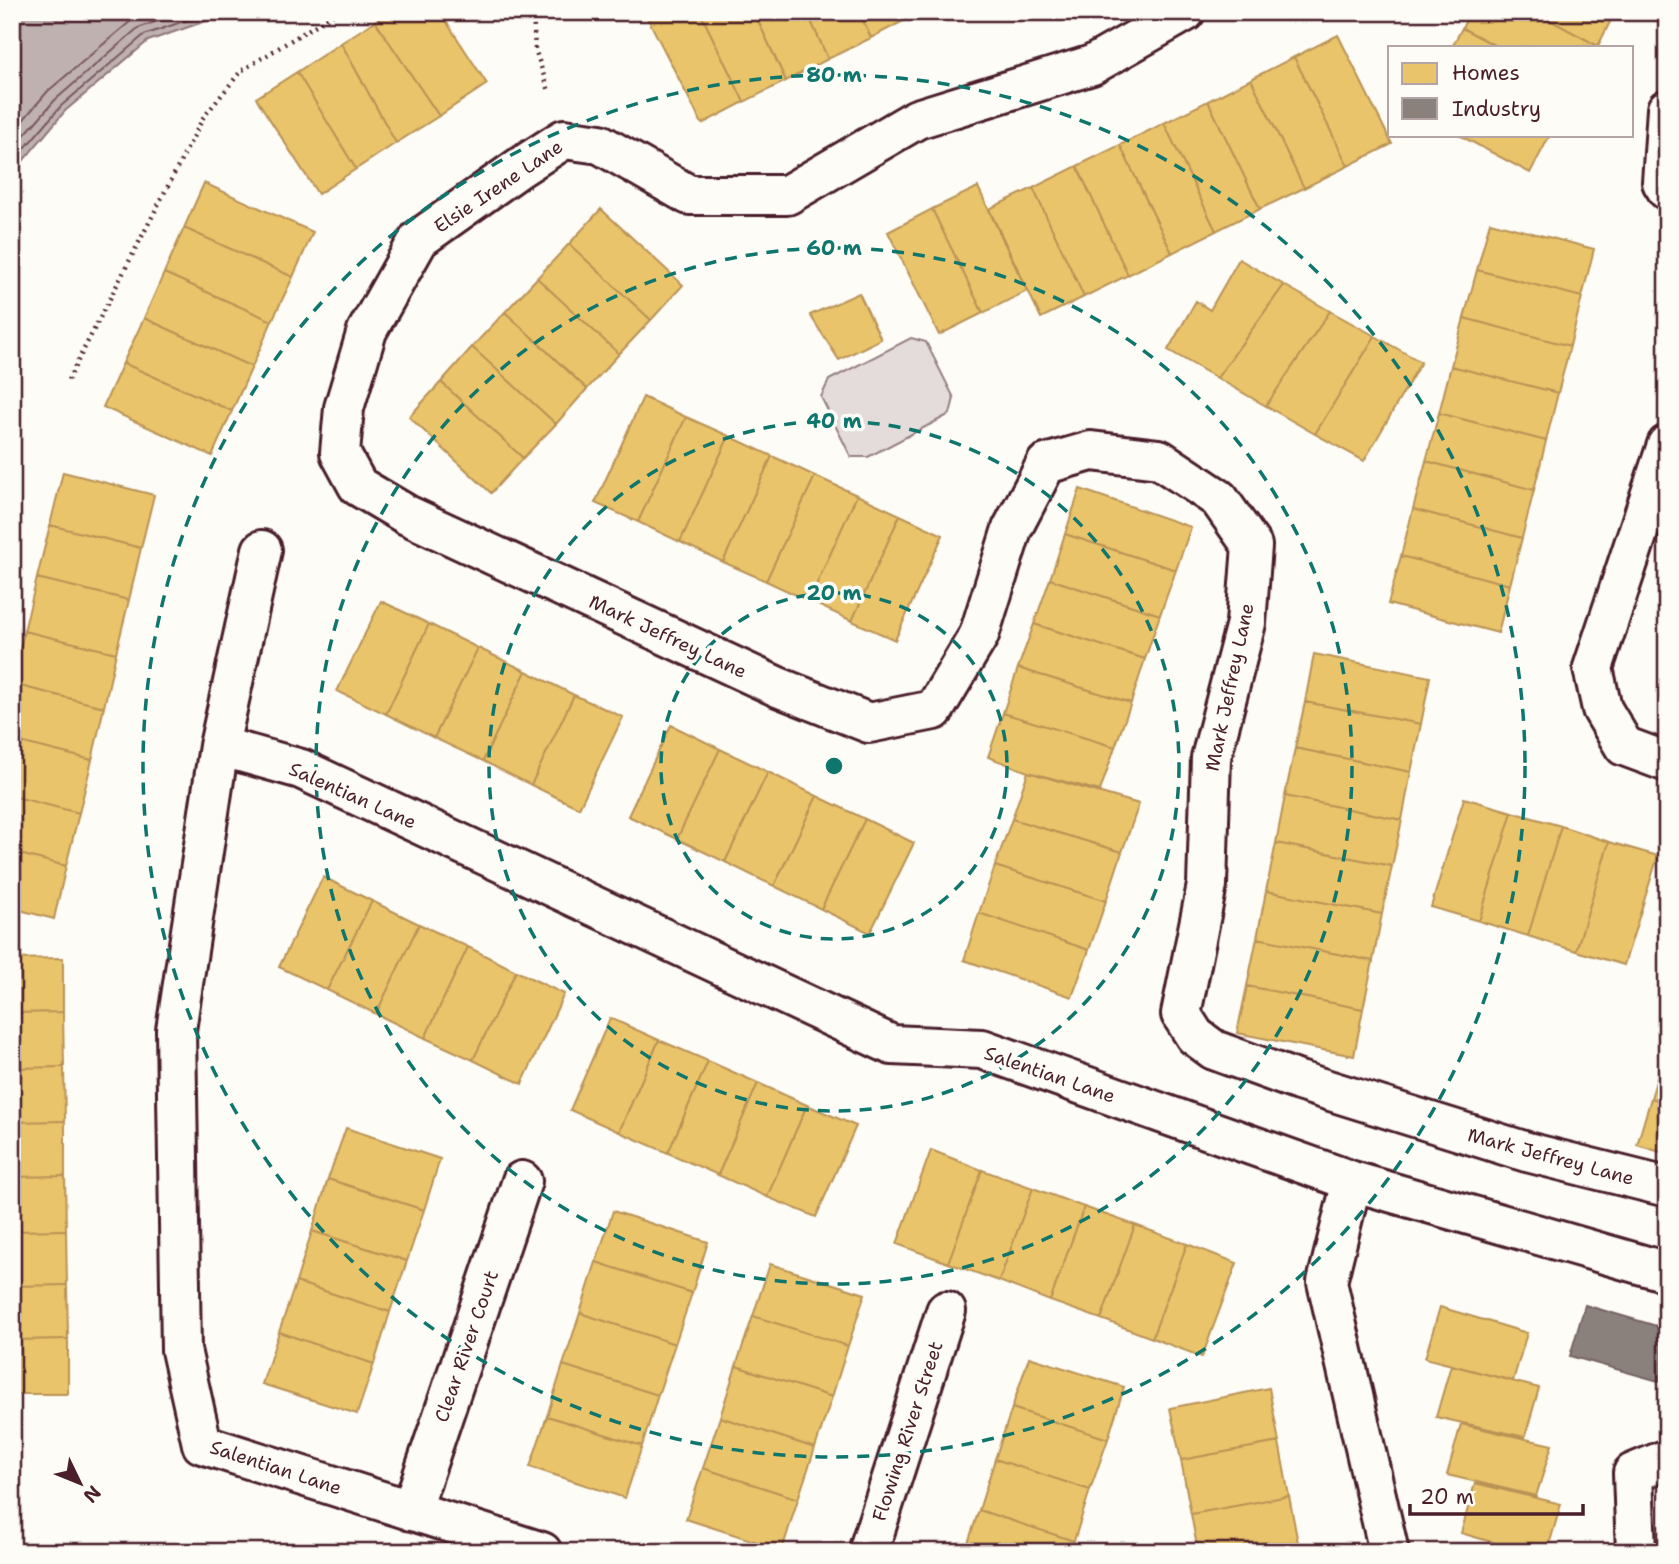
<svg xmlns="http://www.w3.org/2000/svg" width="1679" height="1564" viewBox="0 0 1679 1564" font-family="'Shantell Sans',sans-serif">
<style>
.green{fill:#e3dcda;stroke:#967e82;stroke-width:2}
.water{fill:#c0b1b1;stroke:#91777b;stroke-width:2}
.homes{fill:#e9c46a;stroke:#b99257;stroke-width:2}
.industry{fill:#8a817c;stroke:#776464;stroke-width:2}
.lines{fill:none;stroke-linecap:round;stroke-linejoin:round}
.shore{stroke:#795961;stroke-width:2}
.minor-casing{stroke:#4a1f2b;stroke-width:44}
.path{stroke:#4a1f2b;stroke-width:4.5;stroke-dasharray:2 5;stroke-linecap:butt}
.minor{stroke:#fdfcf7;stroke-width:38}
.ring{fill:none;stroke:#0f766e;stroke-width:3.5;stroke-dasharray:12 9}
.labels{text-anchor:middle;stroke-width:7;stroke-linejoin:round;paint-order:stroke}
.street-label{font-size:19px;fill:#4a1f2b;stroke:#fdfcf7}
.centre{fill:#0f766e;stroke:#fdfcf7;stroke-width:3.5}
.ring-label{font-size:21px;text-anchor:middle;font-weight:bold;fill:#0f766e;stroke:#fdfcf7;stroke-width:7;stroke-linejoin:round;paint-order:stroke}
</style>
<rect width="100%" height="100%" fill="#fdfcf7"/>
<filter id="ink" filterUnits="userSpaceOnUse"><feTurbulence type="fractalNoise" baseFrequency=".0143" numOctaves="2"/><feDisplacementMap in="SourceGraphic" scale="14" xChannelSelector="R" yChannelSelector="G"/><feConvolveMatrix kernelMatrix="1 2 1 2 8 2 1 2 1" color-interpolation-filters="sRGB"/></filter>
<g filter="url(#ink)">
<!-- green -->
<path class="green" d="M911 338 926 342 954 398 950 414 868 457H851L821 397 829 380Z"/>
<!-- water -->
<path class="water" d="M12 12H232L148 41 65 111 12 174Z"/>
<!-- homes -->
<path class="homes" d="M389 12H440L487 84 439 116 375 21Z
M661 12H700L744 102 702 124 648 19Z
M700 12H754L786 81 744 102Z
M754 12H807L828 59 786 81Z
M807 12H859L871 38 828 59Z
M859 12H911L913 16 871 38Z
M1470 12H1535L1598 46 1498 47 1462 28Z
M1535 12H1615L1598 46Z
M375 21 439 116 396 143 341 43Z
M1462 28 1498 47H1452Z
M1338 35 1392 144 1348 166 1294 57Z
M341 43 396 143 356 169 297 72Z
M1294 57 1348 166 1304 188 1251 79Z
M297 72 356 169 318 194 256 98Z
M1251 79 1304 188 1260 209 1208 101Z
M1208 101 1260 209 1216 231 1164 123Z
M1164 123 1216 231 1172 253 1120 145Z
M1459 135H1550L1530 173Z
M1120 145 1172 253 1128 275 1077 166Z
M1077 166 1128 275 1084 297 1033 188Z
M204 183 313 232 293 277 184 228Z
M978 187 1027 291 983 313 932 209Z
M1033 188 1084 297 1041 318 989 209Z
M601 209 683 285 651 320 569 244Z
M932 209 983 313 939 335 888 232Z
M1490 222 1594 249 1582 297 1477 270Z
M184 228 293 277 272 321 164 273Z
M569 244 651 320 619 354 537 278Z
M1239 259 1284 285 1217 378 1168 350 1196 301 1210 310Z
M1477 270 1582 297 1570 346 1464 318Z
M164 273 272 321 252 367 144 318Z
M537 278 619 354 587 389 505 312Z
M1284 285 1330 311 1266 406 1217 378Z
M859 293 881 339 839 360 810 315Z
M1330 311 1375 336 1315 434 1266 406Z
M505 312 587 389 556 424 472 347Z
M144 318 252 367 232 411 123 363Z
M1464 318 1570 346 1558 393 1451 366Z
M1375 336 1421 362 1364 461 1315 434Z
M472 347 556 424 523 458 441 382Z
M123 363 232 411 212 456 103 407Z
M1451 366 1558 393 1546 441 1439 413Z
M441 382 523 458 491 493 409 417Z
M643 397 686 417 638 522 595 503Z
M1439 413 1546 441 1534 490 1426 461Z
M686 417 729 436 680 542 638 522Z
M729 436 772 456 723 562 680 542Z
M772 456 815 476 766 581 723 562Z
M1426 461 1534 490 1522 538 1413 509Z
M63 472 154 495 141 548 50 525Z
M815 476 857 495 809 601 766 581Z
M1080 489 1191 527 1176 570 1065 534Z
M857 495 900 515 852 621 809 601Z
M1413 509 1522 538 1510 585 1401 556Z
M900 515 943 535 895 640 852 621Z
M50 525 141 548 129 600 37 578Z
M1065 534 1176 570 1160 615 1050 579Z
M1401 556 1510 585 1498 633 1388 604Z
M37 578 129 600 116 653 24 631Z
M1050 579 1160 615 1145 659 1034 624Z
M381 601 429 624 386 714 337 691Z
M429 624 478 648 434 738 386 714Z
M1034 624 1145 659 1131 703 1018 668Z
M24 631 116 653 104 707 12 684Z
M478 648 526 671 483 761 434 738Z
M1314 654 1430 677 1421 724 1305 702Z
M1018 668 1131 703 1115 747 1003 713Z
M526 671 574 695 531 785 483 761Z
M12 684 104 707 92 760 12 740Z
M574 695 623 717 579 808 531 785Z
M1305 702 1421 724 1411 772 1295 748Z
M1003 713 1115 747 1100 791 1028 772 988 757Z
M671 725 720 749 677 839 628 816Z
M12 740 92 760 79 813 12 796Z
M1295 748 1411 772 1402 820 1285 796Z
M720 749 768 772 725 862 677 839Z
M768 772 817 796 774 886 725 862Z
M1028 772 1139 804 1122 852 1012 819Z
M12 796 79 813 66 866 12 852Z
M817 796 865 819 821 909 774 886Z
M1285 796 1402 820 1392 866 1276 843Z
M1464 798 1512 812 1479 921 1431 907Z
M1512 812 1561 826 1528 936 1479 921Z
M865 819 914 843 870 933 821 909Z
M1012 819 1122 852 1106 901 995 866Z
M1561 826 1609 842 1576 951 1528 936Z
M1609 842 1658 856 1624 965 1576 951Z
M1276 843 1392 866 1382 914 1266 891Z
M12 852 66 866 54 919 12 908Z
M995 866 1106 901 1089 950 979 913Z
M323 877 372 901 327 990 279 967Z
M1266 891 1382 914 1373 961 1257 938Z
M372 901 419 924 376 1014 327 990Z
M979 913 1089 950 1072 997 964 960Z
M419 924 468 947 425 1038 376 1014Z
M1257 938 1373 961 1363 1009 1247 986Z
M468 947 516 971 473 1060 425 1038Z
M63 958V1012L12 1013V959Z
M516 971 564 994 522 1084 473 1060Z
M1247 986 1363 1009 1354 1056 1237 1033Z
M63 1012 64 1067 12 1068V1013Z
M610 1018 659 1040 619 1132 570 1110Z
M659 1040 708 1061 668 1153 619 1132Z
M1665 1051H1667V1103L1651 1098Z
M708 1061 758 1083 718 1175 668 1153Z
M64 1067 65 1121 12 1122V1068Z
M758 1083 807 1105 767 1197 718 1175Z
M1651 1098 1667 1103V1154L1637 1145Z
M807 1105 856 1126 816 1217 767 1197Z
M65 1121V1176L12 1177V1122Z
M346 1128 440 1159 424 1210 328 1179Z
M931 1150 982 1170 948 1263 897 1244Z
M982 1170 1033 1188 999 1281 948 1263Z
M65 1176 66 1230 12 1231V1177Z
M328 1179 424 1210 407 1261 312 1231Z
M1033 1188 1084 1207 1050 1301 999 1281Z
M1084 1207 1135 1225 1101 1319 1050 1301Z
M613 1211 708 1242 692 1293 596 1262Z
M1135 1225 1187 1244 1152 1338 1101 1319Z
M66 1230 67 1285 12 1286V1231Z
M312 1231 407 1261 390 1312 296 1282Z
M1187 1244 1237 1263 1202 1357 1152 1338Z
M596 1262 692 1293 675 1344 580 1313Z
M770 1264 865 1294 848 1346 753 1316Z
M296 1282 390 1312 374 1364 279 1332Z
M67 1285 68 1339 12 1340V1286Z
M1440 1307 1527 1333 1513 1381 1425 1358Z
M580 1313 675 1344 658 1395 563 1365Z
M753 1316 848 1346 832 1397 736 1366Z
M279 1332 374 1364 357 1414 262 1384Z
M68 1339V1394H12V1340Z
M1029 1357 1124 1387 1108 1439 1012 1408Z
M563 1365 658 1395 642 1446 547 1416Z
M1451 1365 1539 1388 1525 1437 1436 1417Z
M736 1366 832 1397 815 1448 720 1417Z
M1269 1388 1279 1442 1181 1460 1170 1408Z
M1012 1408 1108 1439 1090 1490 995 1459Z
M547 1416 642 1446 625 1498 530 1467Z
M720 1417 815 1448 798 1499 703 1468Z
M1461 1424 1552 1445 1536 1496 1447 1475Z
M1279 1442 1289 1496 1191 1514 1181 1460Z
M995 1459 1090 1490 1074 1541 979 1510Z
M703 1468 798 1499 782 1550 686 1519Z
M1475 1483 1561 1504 1547 1552H1526L1461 1533Z
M1289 1496 1299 1548 1282 1552H1198L1191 1514Z
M979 1510 1074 1541 1071 1552H965Z"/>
<!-- industry -->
<path class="industry" d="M1585 1305 1667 1329V1367L1662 1382 1570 1356Z"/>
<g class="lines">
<!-- shore -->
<path class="shore" d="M12 133 48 91 132 20 150 12
M12 149 55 100 138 28 183 12
M12 163 61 106 144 35 210 12"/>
<!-- minor casing -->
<g class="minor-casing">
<path id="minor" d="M1185 12 1092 65 917 119 787 195H689L600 144 564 139 519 168 419 239 367 331 344 408 340 453 358 486 407 515 778 687 869 723 934 710 979 635 1012 529 1046 464 1091 451 1159 459 1219 499 1252 546 1246 623 1211 758 1207 885 1181 1014 1195 1036 1214 1050 1299 1081 1527 1152 1667 1187
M1667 109 1662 182 1667 190
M1667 445 1593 668 1602 709 1624 746 1667 762
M219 746 262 550
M1352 1181 1327 1282 1389 1552
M411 1511 522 1181
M542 1552 202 1444 181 1350 176 1030 219 746 301 769 892 1045 982 1049 1352 1181 1667 1272
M868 1552 946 1311
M1636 1552 1633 1473 1667 1459"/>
</g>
<!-- path -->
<path class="path" d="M533 12 535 49 549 91
M68 380 203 118 241 71 337 12"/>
<!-- minor -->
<use href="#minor" class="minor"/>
</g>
</g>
<!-- distance rings -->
<g class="ring">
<circle cx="834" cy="766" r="173"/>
<circle cx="834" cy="766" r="345"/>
<circle cx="834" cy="766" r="518"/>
<circle cx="834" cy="766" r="691"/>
</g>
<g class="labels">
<!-- street labels -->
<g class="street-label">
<text transform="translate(498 186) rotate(-34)" y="7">Elsie Irene Lane</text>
<text transform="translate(668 636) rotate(25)" y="7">Mark Jeffrey Lane</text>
<text transform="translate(1229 687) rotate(-78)" y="7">Mark Jeffrey Lane</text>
<text transform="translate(353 795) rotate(24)" y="7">Salentian Lane</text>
<text transform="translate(1050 1074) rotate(19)" y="7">Salentian Lane</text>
<text transform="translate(1551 1156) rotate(15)" y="7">Mark Jeffrey Lane</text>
<text transform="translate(466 1346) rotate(-71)" y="7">Clear River Court</text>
<text transform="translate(907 1431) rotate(-72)" y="7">Flowing River Street</text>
<text transform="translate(276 1467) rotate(18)" y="7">Salentian Lane</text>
</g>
</g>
<circle cx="834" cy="766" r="10" class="centre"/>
<g class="ring-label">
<text x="834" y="82">80 m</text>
<text x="834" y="255">60 m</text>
<text x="834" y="428">40 m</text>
<text x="834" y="600">20 m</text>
</g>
<!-- margin -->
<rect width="1679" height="1564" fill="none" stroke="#fdfcf7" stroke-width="42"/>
<rect x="21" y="21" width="1637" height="1522" fill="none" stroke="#4a1f2b" stroke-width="2.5" filter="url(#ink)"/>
<!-- legend -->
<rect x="1388" y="46" width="245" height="91" fill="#fdfcf7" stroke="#b5a4a5" stroke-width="2"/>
<rect x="1402" y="63" width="35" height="21" fill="#e9c46a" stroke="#b5a4a5" stroke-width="2"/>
<text x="1452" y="80" font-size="21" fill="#4a1f2b">Homes</text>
<rect x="1402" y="98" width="35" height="21" fill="#8a817c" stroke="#b5a4a5" stroke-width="2"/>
<text x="1452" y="116" font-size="21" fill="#4a1f2b">Industry</text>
<!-- north arrow -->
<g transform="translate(80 1483) rotate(133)" stroke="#fdfcf7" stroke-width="5" paint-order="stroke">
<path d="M0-5L12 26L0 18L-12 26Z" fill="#4a1f2b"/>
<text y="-10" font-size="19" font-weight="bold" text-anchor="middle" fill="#4a1f2b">N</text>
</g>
<!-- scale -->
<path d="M1410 1504v10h173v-10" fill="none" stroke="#4a1f2b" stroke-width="3.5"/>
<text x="1420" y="1504" font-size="21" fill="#4a1f2b" stroke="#fdfcf7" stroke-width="5" paint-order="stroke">20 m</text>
</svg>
